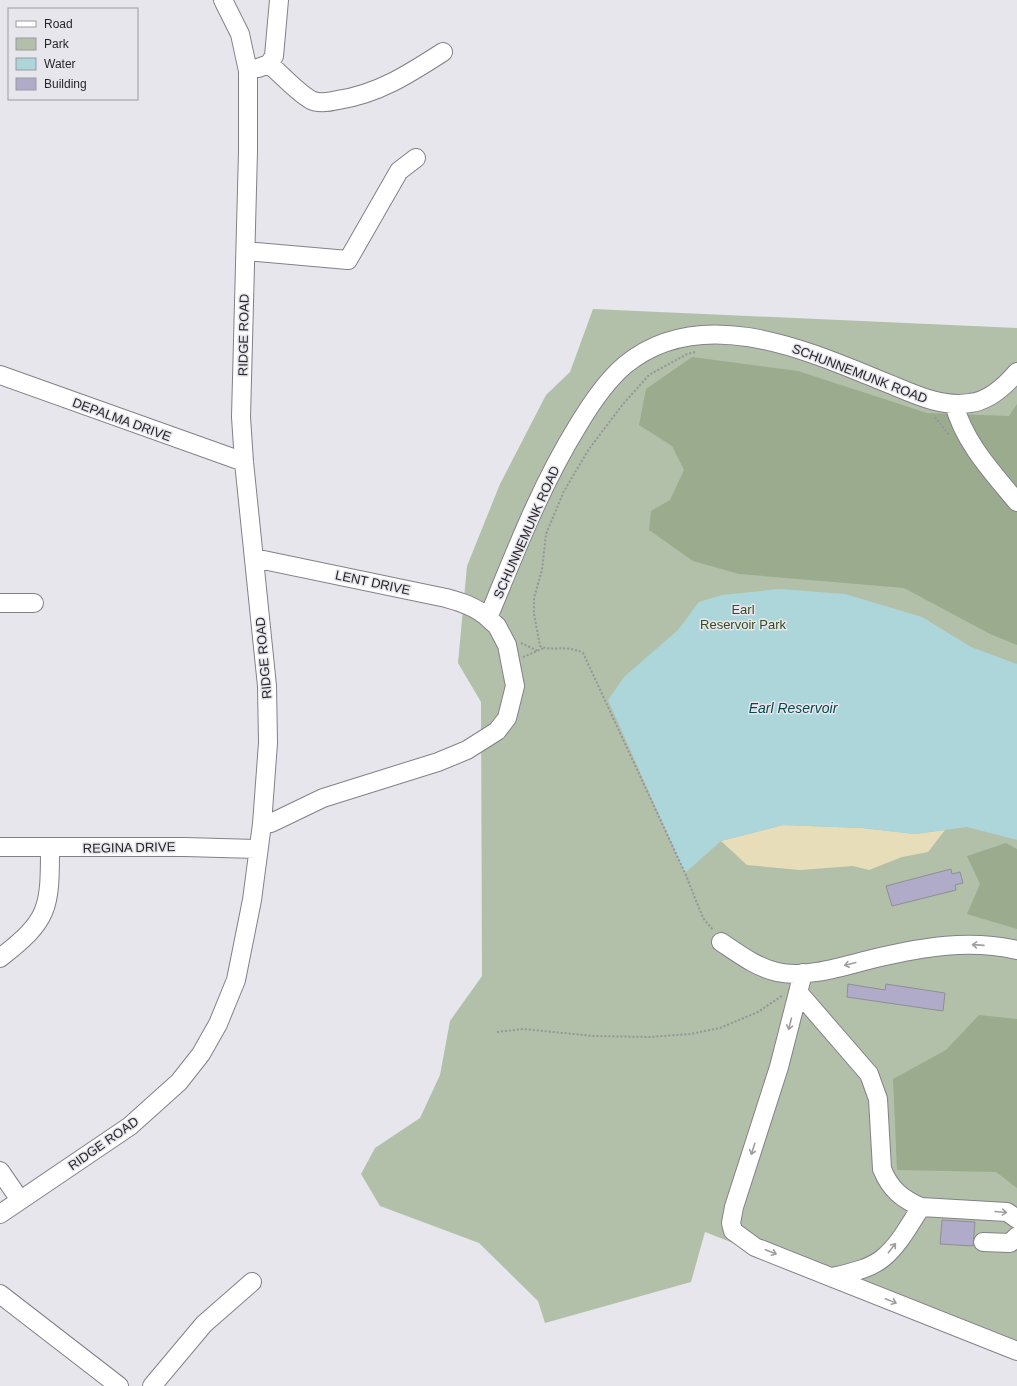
<svg xmlns="http://www.w3.org/2000/svg" width="1017" height="1386" viewBox="0 0 1017 1386" font-family="Helvetica,sans-serif">
<style>
.green{fill:#b2c0a9}
.forest{fill:#9aab8e}
.sand{fill:#e7deb9}
.water{fill:#acd6da}
.building{fill:#b1abca;stroke:#8f8e94}
.lines{fill:none;stroke-linecap:round;stroke-linejoin:round}
.minor-casing{stroke:#838188;stroke-width:20}
.path{stroke:#949499;stroke-width:2;stroke-dasharray:2 2;stroke-linecap:butt}
.minor{stroke:#fff;stroke-width:18}
.oneway{stroke:#9e9e9f}
.labels{text-anchor:middle;stroke-width:3;stroke-linejoin:round;paint-order:stroke}
.street-label{font-size:13px;fill:#272729;stroke:#e7e6ed}
.park-label{font-size:13px;fill:#354c1f;stroke:#e7e6ed}
.water-label{font-size:14px;font-style:italic;fill:#07474c;stroke:#e7e6ed}
</style>
<rect width="100%" height="100%" fill="#e7e6ed"/>
<!-- green -->
<path class="green" d="M593 309 1017 328V1353L705 1232 691 1282 545 1323 538 1301 479 1243 380 1206 361 1174 375 1148 420 1118 440 1075 450 1021 482 976 481 702 458 663 467 566 500 484 546 395 570 372Z"/>
<!-- forest -->
<path class="forest" d="M692 357 798 371 927 413 1009 416 1017 404V645L990 634 904 588 739 574 693 561 649 530 651 511 670 500 684 470 672 446 639 425 646 389Z
M1006 843 1017 849V929L967 914 980 884 967 856Z
M979 1015 1017 1019V1188L996 1172 897 1170 893 1079 946 1050Z"/>
<!-- sand -->
<path class="sand" d="M783 825 862 828 915 834 945 830 928 852 902 857 869 870 853 866 800 870 747 865 721 841Z"/>
<!-- water -->
<path class="water" d="M780 589 845 594 922 617 971 647 1017 664V840L967 827 915 834 862 828 783 825 721 841 685 873 608 700 624 677 678 630 699 602 722 595Z"/>
<!-- building -->
<path class="building" d="M951 869 952 874 960 872 963 883 955 885 956 890 892 906 886 886Z
M848 984 885 990 886 984 945 993 943 1011 847 997Z
M942 1220 975 1222 973 1246 940 1244Z"/>
<g class="lines">
<!-- minor casing -->
<g class="minor-casing">
<path id="minor" d="M269 64C281 74 298 93 311 100 319 104 330 102 338 100 378 94 409 74 443 52
M258 68 269 64 274 56 279 0
M246 251 348 260 399 171 416 158
M0 375 244 462
M954 404C964 442 992 472 1017 502
M254 558 446 598C461 602 477 607 488 618
M0 603H34
M262 824 271 823 323 798 438 762 467 750 497 731 507 718 515 686 507 645 497 626 488 618C515 553 540 487 577 427 590 405 605 382 625 365 700 303 804 349 882 381 910 392 939 408 970 403 989 401 1005 386 1017 372
M0 847H185L258 849
M721 942C739 954 756 967 777 972 806 979 847 965 876 958 923 947 969 939 1017 950
M0 958C49 920 50 909 50 848
M803 973 779 1067 734 1207 731 1223 733 1231 755 1247 1017 1351
M798 992 869 1074 878 1099 882 1169C890 1189 902 1199 921 1207
M0 1171 20 1200
M0 1214 130 1126 179 1082 201 1054 218 1024 236 980 252 900 262 824 268 743 267 686 244 462 241 417 248 151V71L240 34 223 0
M983 1242 1010 1243 1017 1236
M833 1277C849 1273 870 1269 883 1258 899 1245 910 1224 921 1207L1007 1212 1017 1219
M0 1294 119 1386
M152 1386 204 1324 252 1282"/>
</g>
<!-- path -->
<path class="path" d="M695 352 687 354 649 375 623 404 589 449 564 491 546 534 542 570 534 598V614L540 646C552 652 565 644 583 653L685 873 703 918 713 930
M935 417 949 435
M521 643 538 651
M523 657 544 648
M497 1032 523 1029 594 1036 650 1037 690 1034 720 1028 758 1012 783 995"/>
<!-- minor -->
<use href="#minor" class="minor"/>
</g>
<!-- one-way arrows -->
<defs><path id="oneway-shaft" d="M-6 0H5M1.5-3L5.5 0L1.5 3" fill="none" stroke-width="1.6" stroke-linecap="round" stroke-linejoin="round"/></defs>
<g class="oneway">
<use href="#oneway-shaft" transform="translate(978 945) rotate(-176)"/>
<use href="#oneway-shaft" transform="translate(850 964) rotate(166)"/>
<use href="#oneway-shaft" transform="translate(790 1024) rotate(104)"/>
<use href="#oneway-shaft" transform="translate(753 1149) rotate(108)"/>
<use href="#oneway-shaft" transform="translate(1001 1212) rotate(5)"/>
<use href="#oneway-shaft" transform="translate(892 1248) rotate(-52)"/>
<use href="#oneway-shaft" transform="translate(771 1252) rotate(21)"/>
<use href="#oneway-shaft" transform="translate(891 1301) rotate(22)"/>
</g>
<g class="labels">
<!-- street labels -->
<g class="street-label">
<text transform="translate(243 335) rotate(-89)" y="5">RIDGE ROAD</text>
<text transform="translate(860 373) rotate(21)" y="5">SCHUNNEMUNK ROAD</text>
<text transform="translate(122 419) rotate(20)" y="5">DEPALMA DRIVE</text>
<text transform="translate(526 532) rotate(-66)" y="5">SCHUNNEMUNK ROAD</text>
<text transform="translate(373 582) rotate(12)" y="5">LENT DRIVE</text>
<text transform="translate(263 658) rotate(-95)" y="5">RIDGE ROAD</text>
<text transform="translate(129 847) rotate(-1)" y="5">REGINA DRIVE</text>
<text transform="translate(103 1143) rotate(-35)" y="5">RIDGE ROAD</text>
</g>
<!-- park labels -->
<g class="park-label">
<text x="743" y="614">Earl<tspan x="743" dy="15">Reservoir Park</tspan></text>
</g>
<!-- water labels -->
<g class="water-label">
<text x="793" y="713">Earl Reservoir</text>
</g>
</g>
<!-- legend -->
<rect x="8" y="8" width="130" height="92" fill="#e7e6ed" stroke="#9a9a9f"/>
<rect x="16" y="21" width="20" height="6" fill="#ffffff" stroke="#9a9a9f"/>
<text x="44" y="28" font-size="12" fill="#272729">Road</text>
<rect x="16" y="38" width="20" height="12" fill="#b2c0a9" stroke="#9a9a9f"/>
<text x="44" y="48" font-size="12" fill="#272729">Park</text>
<rect x="16" y="58" width="20" height="12" fill="#acd6da" stroke="#9a9a9f"/>
<text x="44" y="68" font-size="12" fill="#272729">Water</text>
<rect x="16" y="78" width="20" height="12" fill="#b1abca" stroke="#9a9a9f"/>
<text x="44" y="88" font-size="12" fill="#272729">Building</text>
</svg>
